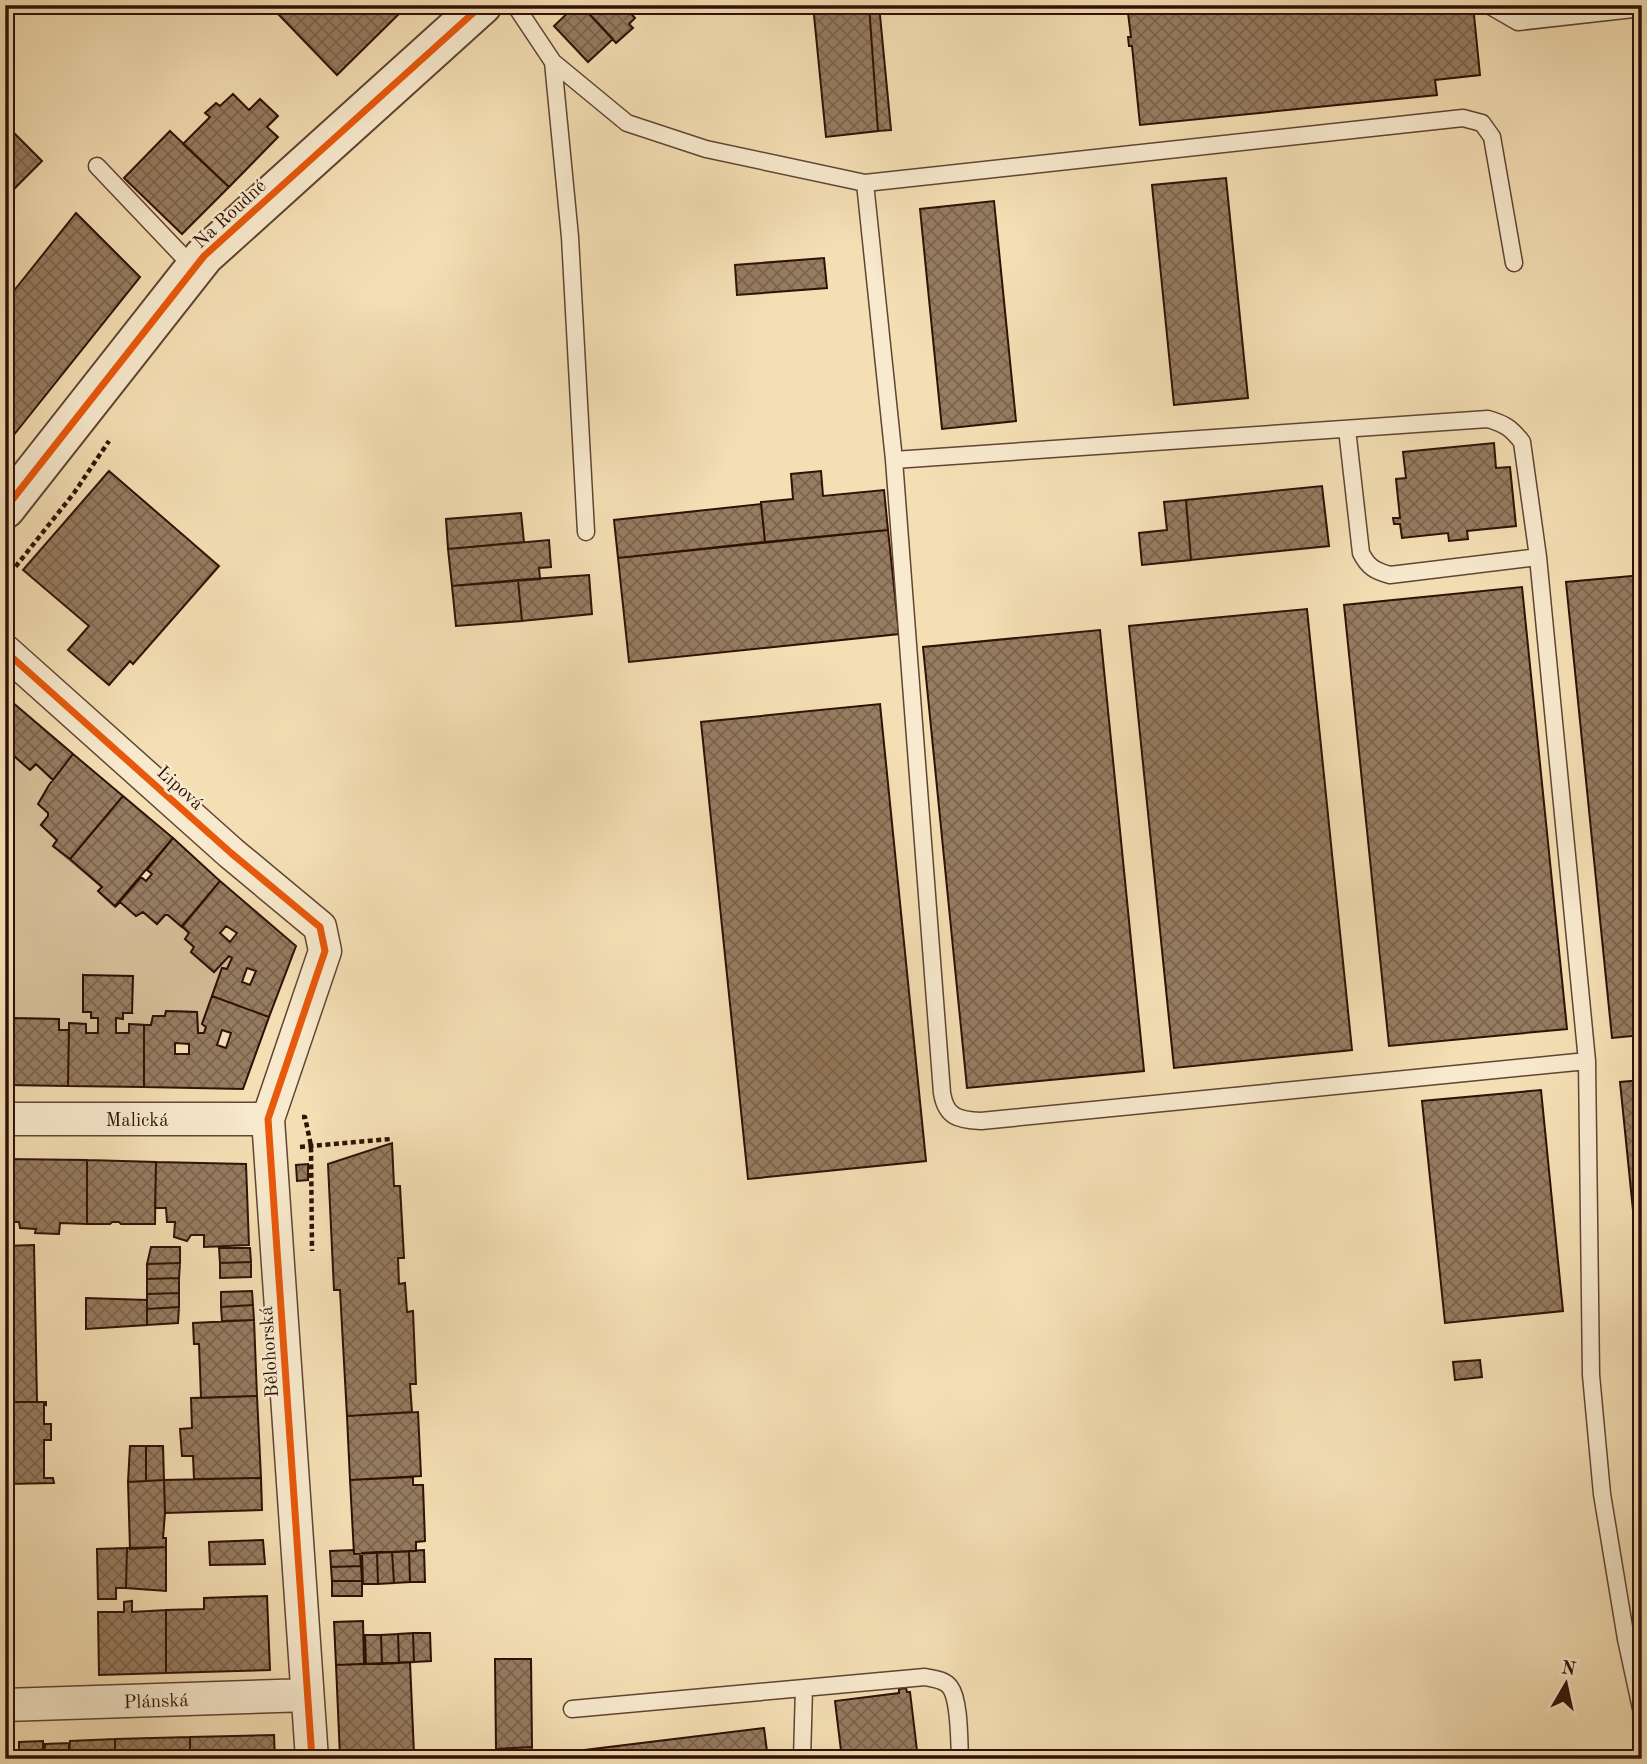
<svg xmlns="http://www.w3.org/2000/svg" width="1647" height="1764" viewBox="0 0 1647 1764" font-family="'Old Standard TT',serif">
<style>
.garden{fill:#d3bc96;stroke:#82664e;stroke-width:2}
.building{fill:url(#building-cross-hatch);stroke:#301106;stroke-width:2;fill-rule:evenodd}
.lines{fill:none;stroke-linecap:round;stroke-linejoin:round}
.service-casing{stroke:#614432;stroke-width:19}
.minor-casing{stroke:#614432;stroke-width:35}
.tertiary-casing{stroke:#614432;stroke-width:42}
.path{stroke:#301106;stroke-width:4.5;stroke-dasharray:5 3.5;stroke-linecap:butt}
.service{stroke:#f8eace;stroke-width:16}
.minor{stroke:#f8eace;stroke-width:32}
.tertiary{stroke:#f8eace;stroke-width:38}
.cycleway-casing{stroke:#f8eace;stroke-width:11}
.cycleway{stroke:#e8590c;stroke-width:7}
.labels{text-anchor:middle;stroke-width:5;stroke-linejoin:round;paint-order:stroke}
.street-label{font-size:19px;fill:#301106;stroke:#f8eace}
</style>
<defs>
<pattern id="building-cross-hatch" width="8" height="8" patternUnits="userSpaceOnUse" patternTransform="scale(1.75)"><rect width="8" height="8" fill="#967c60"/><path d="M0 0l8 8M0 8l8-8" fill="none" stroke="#7b644d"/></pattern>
</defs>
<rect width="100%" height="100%" fill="#f4dfb4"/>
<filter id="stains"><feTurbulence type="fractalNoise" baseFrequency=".00286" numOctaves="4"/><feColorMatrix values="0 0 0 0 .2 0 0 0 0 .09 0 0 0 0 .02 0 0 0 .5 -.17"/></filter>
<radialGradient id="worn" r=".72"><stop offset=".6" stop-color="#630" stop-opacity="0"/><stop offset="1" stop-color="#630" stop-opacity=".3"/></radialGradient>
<!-- garden -->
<path class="garden" d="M5 748 30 770 36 764 53 780 48 816 41 825 57 840 53 846 102 887 99 892 115 907 120 902 136 916 143 912 157 924 165 915H168L189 933 185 939 194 947 191 952 214 972 229 956 232 958 227 969 222 968 202 1024 206 1027 204 1033H198L197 1012 166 1011 165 1016H153L151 1025 129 1024V1033H116V1018H123V1013H132L83 975V1012H91L98 1018V1033H86V1024L70 1023 69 1030H59L58 1019 8 1018 7 1024H5Z"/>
<!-- building -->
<path class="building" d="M289 5H408L337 75 279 15Z
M576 5H581L613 39 588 62 554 26Z
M581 5H612L615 8 617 5H624L635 18 629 24 633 28 616 43Z
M813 5H869L878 131 826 137Z
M869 5H879L891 130 878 131Z
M1127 5H1473L1480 75 1435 80 1437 95 1140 125 1132 46H1129L1128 37H1131Z
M233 94 249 110 260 99 278 116 267 127 278 137 229 187 183 144 210 117 205 113 216 103 220 106Z
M5 124 42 161 8 195 5 192Z
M170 131 229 187 182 234 124 178Z
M1226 178 1248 398 1174 405 1152 185Z
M994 201 1016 421 942 429 920 209Z
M76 213 140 277 5 446V302Z
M824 258 827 288 737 295 735 265Z
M1494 443 1496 468 1510 467 1516 526 1467 531 1468 539 1449 541 1448 533 1402 538 1400 524H1394L1393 518H1400L1396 479 1406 478 1403 452Z
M109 471 219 566 133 664 130 661 109 685 68 650 89 626 23 570Z
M821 471 823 496 884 490 888 530 765 542 761 502 793 499 791 474Z
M1322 486 1329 546 1191 560 1186 500Z
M1186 500 1191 560 1142 565 1139 533 1167 530 1164 502Z
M761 504 765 542 618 558 614 520Z
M521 513 524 542 448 549 446 519Z
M888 530 899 634 629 662 618 558Z
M549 540 551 567 539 568 540 579 452 586 448 549Z
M589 575 592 614 522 621 518 580Z
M1642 575V1035L1612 1038 1566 582Z
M518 580 522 621 456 626 452 586Z
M1522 587 1567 1029 1389 1046 1344 605Z
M1307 609 1352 1050 1174 1068 1129 626Z
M1100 630 1144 1071 967 1088 923 647Z
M5 696 73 754 53 780 36 764 30 770 5 748Z
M880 704 926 1161 748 1179 701 722Z
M73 754 123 796 70 859 53 846 57 840 41 825 48 816V813L38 804 49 785Z
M123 796 173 838 115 906 98 891 102 887 70 859Z
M173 838 220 881 182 927 168 915H165L157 924 143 912 136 916 120 902 115 907 141 877 146 881 152 874 147 870Z
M220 881 296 946 269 1017 212 996 222 968 227 969 232 958 229 956 214 972 191 952 194 947 185 939 189 933 182 926ZM226 926 237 933 230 942 220 933ZM247 968 256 971 250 985 242 982Z
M83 975 133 976 132 1013H123V1019L116 1018V1033H129V1024L144 1025V1087L68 1086 69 1023 86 1024V1033H98V1018H91V1012H83Z
M212 996 269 1017 243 1089 144 1087V1025H151L153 1016H165L166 1011 197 1012 198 1033H204L206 1027 202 1024ZM222 1030 231 1033 226 1048 217 1045ZM175 1043 189 1044V1054H175Z
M7 1018 59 1019V1030H69L68 1086 5 1085V1024H7Z
M1642 1080V1299L1620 1082Z
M1541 1090 1563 1311 1445 1323 1422 1101Z
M392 1143 394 1186H400L404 1258H398L399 1284 405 1283 407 1312 413 1311 416 1384H410L412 1412 347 1416 340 1290H334L328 1164Z
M5 1159 87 1160V1224L60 1223 59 1234 35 1233 36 1229 20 1228 19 1222H5Z
M87 1160 156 1162 155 1224H121L119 1222H112L110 1224H87Z
M156 1162 246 1164 249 1245 204 1247V1235H191L187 1241 174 1237 175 1222H167L166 1208H155Z
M308 1164V1180L297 1181 296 1165Z
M34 1245 37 1402H8L5 1246Z
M151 1247H180V1263L147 1264Z
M219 1248H250L251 1262 220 1263Z
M251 1262V1277L220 1278V1263Z
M180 1263 179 1278 147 1279V1264Z
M179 1278V1293L147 1294V1279Z
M252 1291 253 1305 221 1307V1292Z
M179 1293V1307L147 1309V1294Z
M86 1298 147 1300V1325L86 1329Z
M253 1305 254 1320 222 1321 221 1307Z
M179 1307 178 1323 147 1325V1309Z
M254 1320 257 1396 201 1398 199 1344H194L193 1323Z
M5 1345H7L8 1427H5Z
M1480 1360 1482 1377 1455 1380 1453 1362Z
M257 1396 261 1478 194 1479 193 1456H182L180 1429 192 1428 191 1398Z
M8 1402H46V1405L44 1404V1424H51V1440H44V1478H53L54 1483 8 1484Z
M418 1412 421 1476 350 1480 347 1416Z
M130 1446H146V1481L128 1482Z
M146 1446H163L164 1480 146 1481Z
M413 1477V1485H423L425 1541 416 1542V1551L354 1554 350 1480Z
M261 1478 262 1510 165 1513 164 1480Z
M164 1480 165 1513 163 1538H166V1547L130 1549 128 1482Z
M263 1540 265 1564 210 1565 209 1542Z
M166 1547V1591L126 1588 127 1548Z
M127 1548 126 1588H116V1599H98L97 1549Z
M354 1550V1554H360L361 1566 331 1567 330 1551Z
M424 1550 425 1582H410L409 1551Z
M5 1551H12L13 1578 5 1579Z
M409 1551 410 1582 394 1583 392 1552Z
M377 1552 378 1584H363L362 1553Z
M377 1552H392L394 1583 378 1584Z
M361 1566 362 1581H332L331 1567Z
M332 1581H362V1596H332Z
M267 1596 270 1670 166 1673V1610L204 1609V1598Z
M132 1601V1612L166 1610V1673L99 1675 98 1612H124V1602Z
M5 1605H13L14 1677H5Z
M363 1621 364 1664 336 1665 334 1622Z
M413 1633H430L431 1661 414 1662Z
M413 1633 414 1662 399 1663 398 1634Z
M398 1634 399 1663 382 1664 381 1635Z
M365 1635H381L382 1664H366Z
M495 1659H531L532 1747 496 1749Z
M410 1662 414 1754 340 1757 336 1665Z
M906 1688 907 1692H910L918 1759H842L835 1701 899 1693V1689Z
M764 1728 768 1759H544V1755Z
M274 1735 275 1759H190V1737Z
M190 1737V1759H115V1739Z
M115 1739V1759H69L70 1741Z
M43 1741V1759H19V1742Z
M69 1743V1759H44L45 1744Z
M532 1747V1759H496V1749Z
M402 1754V1759H340V1757Z"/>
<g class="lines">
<!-- service casing -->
<g class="service-casing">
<path id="service" d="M515 5 553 62 627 123 706 149 865 183 894 460 942 1093C946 1117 958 1120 981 1121L1587 1061 1591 1375 1602 1494 1626 1639 1642 1713
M1492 5V7L1518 22 1642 8
M553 62 570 237 586 532
M97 166 194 268
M865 183 1463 118 1482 123 1492 137 1514 263
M1347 429 1361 553C1368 567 1375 571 1390 575L1538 557
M894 460 1488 419C1505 424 1511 428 1522 442L1538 557 1587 1061
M572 1709 925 1677C933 1679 944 1679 950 1687 960 1700 959 1742 960 1759
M802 1759 804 1688"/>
</g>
<!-- minor casing -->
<g class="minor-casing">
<path id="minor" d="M5 651 231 853 320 927 325 951 268 1119 312 1759
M5 1119H268
M5 1705 307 1695"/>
</g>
<!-- tertiary casing -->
<g class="tertiary-casing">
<path id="tertiary" d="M5 509 204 256 482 5"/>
</g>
<!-- path -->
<path class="path" d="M5 580 74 493 109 441
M302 1117H305L311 1146 312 1251
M300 1147 391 1139"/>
<!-- service -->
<use href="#service" class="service"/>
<!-- minor -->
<use href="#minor" class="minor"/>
<!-- tertiary -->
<use href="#tertiary" class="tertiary"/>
<!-- cycleway casing -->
<g class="cycleway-casing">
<path id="cycleway" d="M5 509 204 256 482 5
M5 651 231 853 320 927 325 951 268 1119 312 1759"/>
</g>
<!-- cycleway -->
<use href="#cycleway" class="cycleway"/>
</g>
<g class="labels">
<!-- street labels -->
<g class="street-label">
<text transform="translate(229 213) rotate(-43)" y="7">Na Roudné</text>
<text transform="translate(181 787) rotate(42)" y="7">Lipová</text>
<text x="137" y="1126">Malická</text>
<text transform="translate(268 1352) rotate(-94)" y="7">Bělohorská</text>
<text transform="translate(156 1700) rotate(-2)" y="7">Plánská</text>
</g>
</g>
<!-- margin -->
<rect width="1647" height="1764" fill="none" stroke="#f4dfb4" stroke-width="28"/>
<rect x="7" y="7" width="1633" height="1750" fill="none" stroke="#301106" stroke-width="3.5"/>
<rect x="14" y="14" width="1619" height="1736" fill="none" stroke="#301106" stroke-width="2"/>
<!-- north arrow -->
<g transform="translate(1566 1684) rotate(9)" stroke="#f8eace" stroke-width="5" paint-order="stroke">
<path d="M0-5L12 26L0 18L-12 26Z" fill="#301106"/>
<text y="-10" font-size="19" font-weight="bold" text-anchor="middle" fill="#301106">N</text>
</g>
<rect width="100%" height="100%" filter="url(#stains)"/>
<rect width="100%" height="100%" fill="url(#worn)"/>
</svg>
